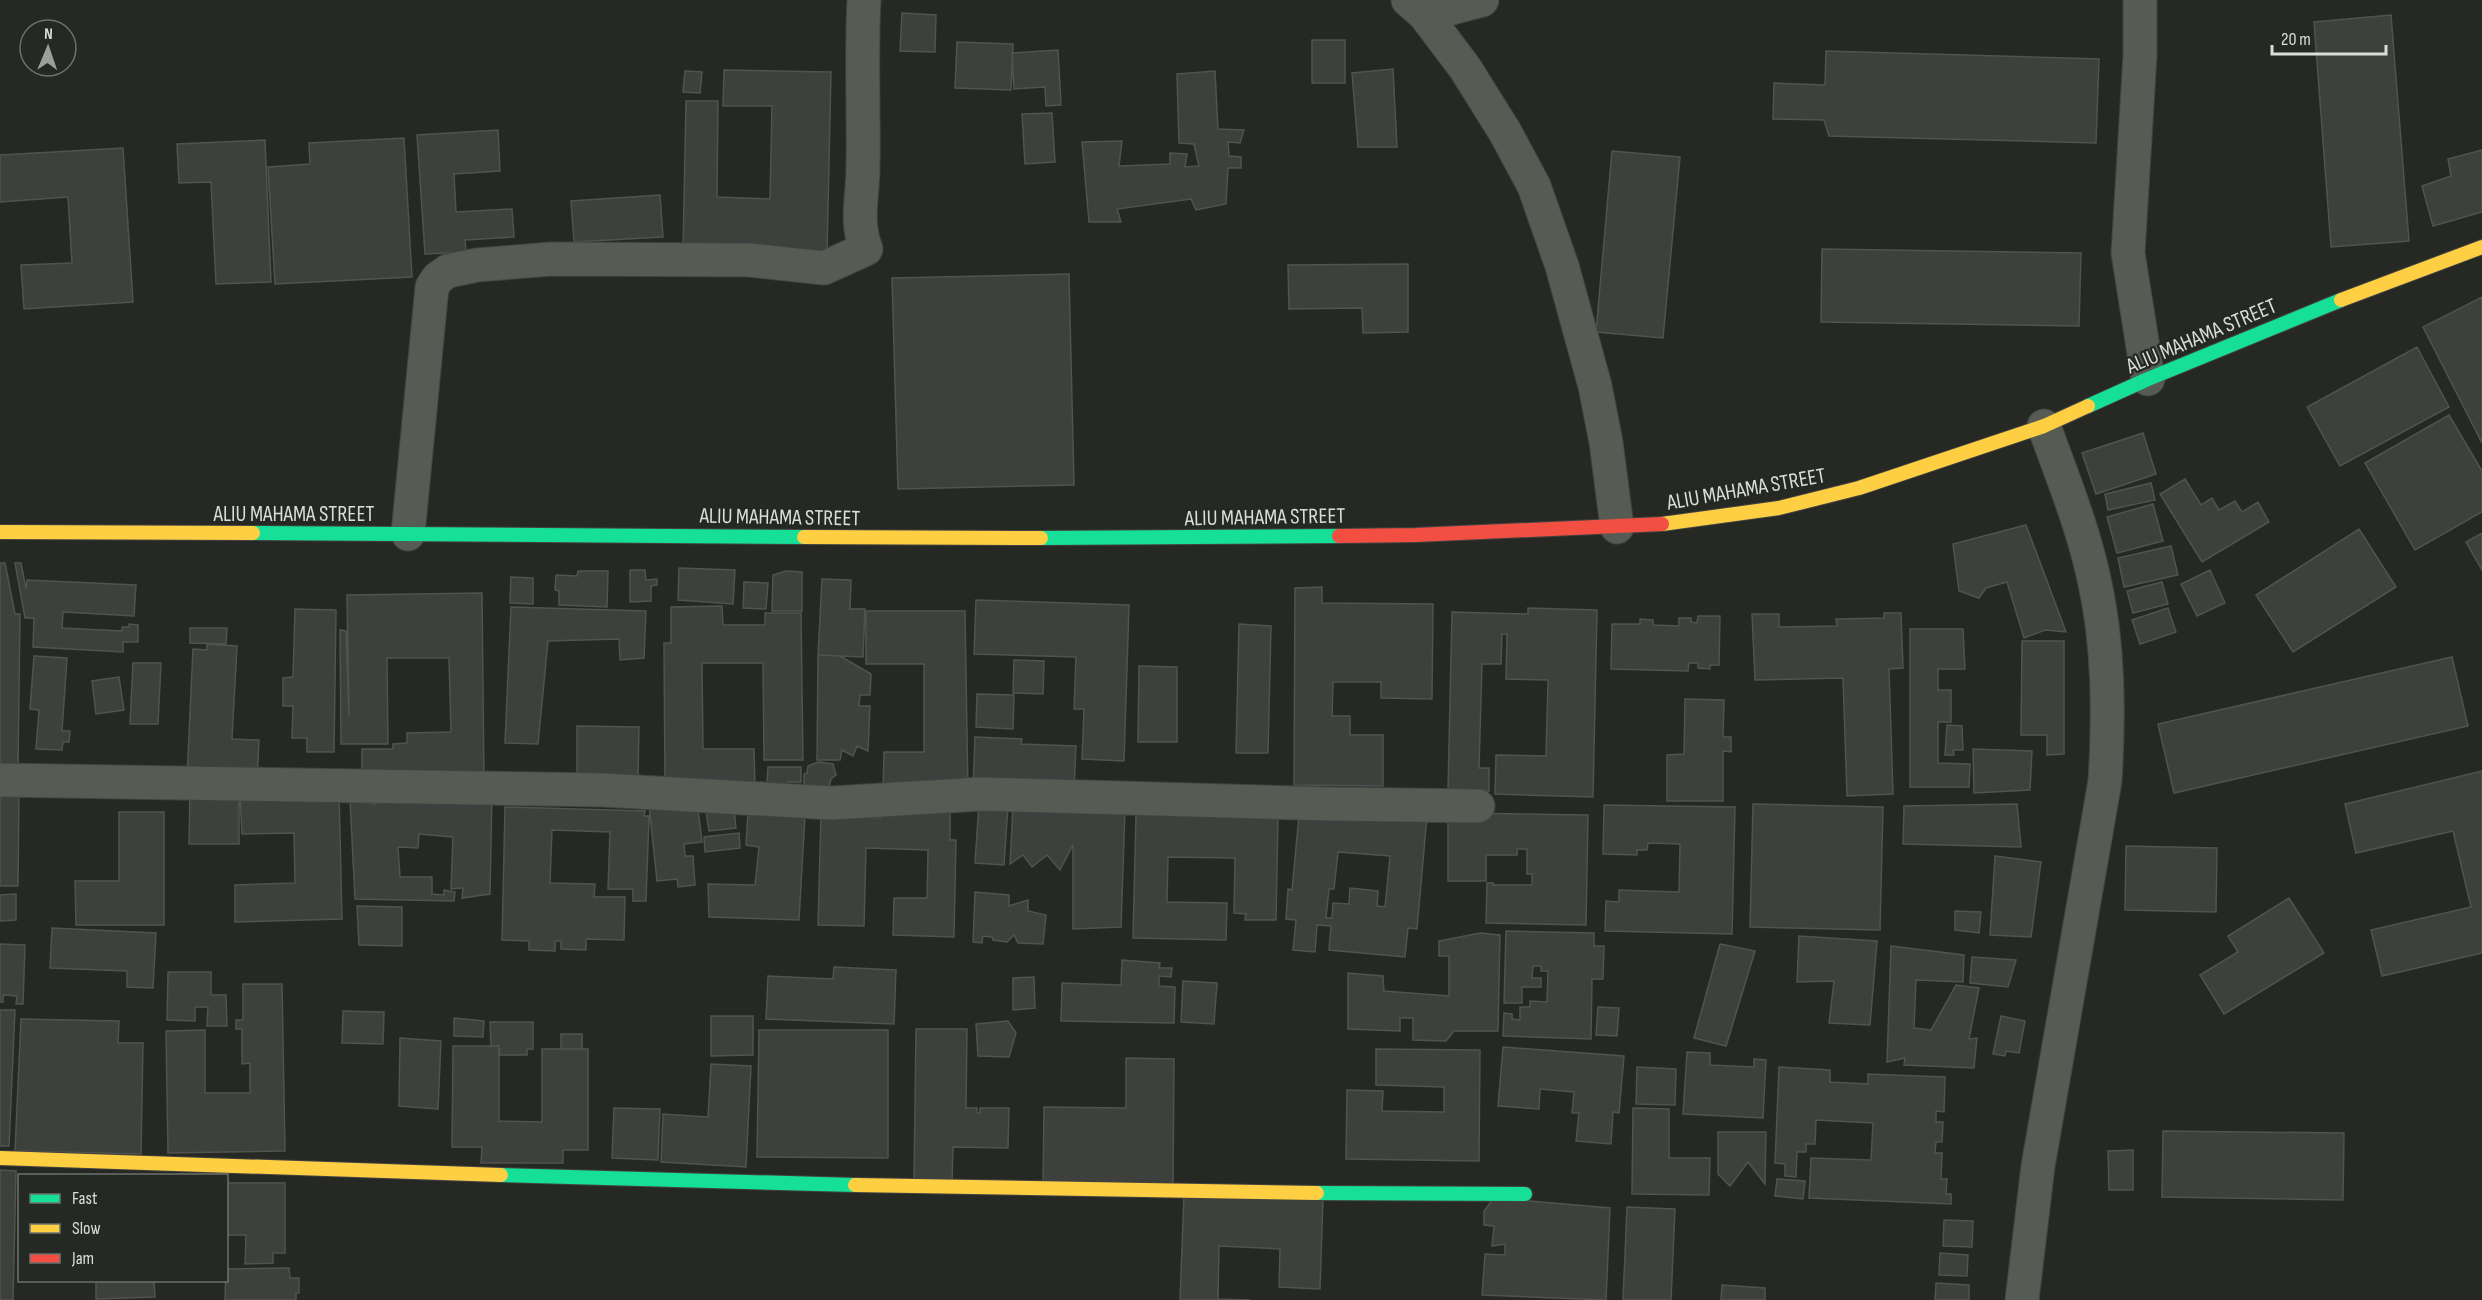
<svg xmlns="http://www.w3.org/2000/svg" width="2482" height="1300" viewBox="0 0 2482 1300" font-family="'Sofia Sans Condensed',sans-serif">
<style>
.building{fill:#3e403d;stroke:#515350;stroke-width:1.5;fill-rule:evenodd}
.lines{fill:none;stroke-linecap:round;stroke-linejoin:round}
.street-casing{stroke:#434442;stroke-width:35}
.fast-casing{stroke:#434442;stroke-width:16}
.slow-casing{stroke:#434442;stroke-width:16}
.jam-casing{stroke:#434442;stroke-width:16}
.street{stroke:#565c53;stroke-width:33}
.fast{stroke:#16e098;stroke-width:14}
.slow{stroke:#ffcf43;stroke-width:14}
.jam{stroke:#f24e42;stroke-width:14}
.labels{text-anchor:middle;stroke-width:4.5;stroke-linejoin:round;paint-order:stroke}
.street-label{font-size:22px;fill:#daddd9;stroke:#252923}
</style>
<rect width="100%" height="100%" fill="#262824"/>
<!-- building -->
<path class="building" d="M902 13 936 15 935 52 900 51Z
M2391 15 2409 241 2331 247 2314 22Z
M1312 40H1345V83H1312Z
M957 42 1013 44 1011 90 955 88Z
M1058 50 1061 105 1046 106 1045 87 1014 89 1012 53Z
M1826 51 2099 59 2096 143 1829 136 1824 120 1773 119 1774 83 1825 85Z
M1393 69 1397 147H1358L1352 73Z
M724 70 831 72 827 254 683 251 686 101H718L717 197 770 199 772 106H723Z
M685 71 702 72 700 93 683 92Z
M1215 71 1218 129 1244 130 1240 143 1228 142 1229 156 1241 157V168H1228L1226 204 1196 210 1191 199 1117 209 1121 222H1089L1082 142 1122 141 1119 166 1170 164V153L1187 154 1185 167 1199 166 1194 144 1179 143 1177 74Z
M1052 113 1055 162 1025 164 1022 114Z
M498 130 500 171 454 174 456 212 512 209 514 237 465 240 466 252 425 254 417 135Z
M404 138 412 277 275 284 268 167 310 164 309 143Z
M265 140 271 282 216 284 211 182 179 183 177 144Z
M123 148 133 302 24 309 21 265 72 263 68 197 0 202V155Z
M2482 150V212L2433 226 2422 186 2451 176 2448 159Z
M1612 151 1680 157 1663 338 1596 332Z
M660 195 663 237 574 242 571 201Z
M1822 249 2081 253 2079 326 1821 322Z
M1408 264V332L1363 333 1362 308 1289 309 1288 265Z
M1069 274 1074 485 898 489 892 278Z
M2482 297V443L2423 327Z
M2417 347 2449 407 2340 466 2307 407Z
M2449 415 2482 471V512L2415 550 2365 463Z
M2143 433 2156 474 2096 494 2082 453Z
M2185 479 2201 505 2212 498 2219 510 2235 501 2242 512 2258 502 2269 522 2202 562 2160 494Z
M2151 483 2155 500 2108 510 2105 494Z
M2153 504 2163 541 2117 553 2107 517Z
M2026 525 2056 605 2066 632 2045 630 2024 638 2007 582 1986 588 1979 598 1959 591 1953 544Z
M2359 529 2396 587 2293 652 2256 595Z
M2482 533V570L2466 542Z
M2171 546 2178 575 2124 587 2118 558Z
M0 563H5L15 614H20L18 767 0 776Z
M15 563H21L26 589 27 580 136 585 134 616 63 612 62 628 122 631V627H129V624L138 625V642H123V652L33 647 34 618H25Z
M679 568 735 570 733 604 678 600Z
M630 570H645L646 580 657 579V585L651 586V601L630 602Z
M2210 570 2225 603 2197 616 2181 584Z
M578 571H608L607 607 559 605V591L555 590 556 575 577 576Z
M786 571 802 572V611H772L773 575Z
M511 577 533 578V604L510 603Z
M822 579 851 580 850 609H865L863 657 818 655Z
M744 582 768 583 766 609 743 608Z
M2162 582 2168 604 2133 613 2127 591Z
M1322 587V603L1433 604 1432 699 1381 698V682H1333L1332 716H1350V735H1383V786L1294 785 1295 588Z
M482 593 484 779 362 780V749H393V744L407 743V733L451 732 449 658H387L388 744H341L340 630 346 631 349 717 347 595Z
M976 600 1129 605 1124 761 1082 759 1084 709H1074L1076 657 974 654Z
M722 606 723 625H765V613H801L803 760H764L763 663H702L703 749H754L755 786 665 787 664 643H671V607Z
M511 607 646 611 644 658 620 660 619 639 548 641 538 744 505 743Z
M1528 608 1597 610 1593 797 1495 794 1496 755 1546 756 1548 680 1506 679 1507 634H1502L1501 664H1482L1479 768H1489V791L1448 790 1452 612 1528 614Z
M2168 608 2176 632 2140 644 2132 620Z
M295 609 336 610 334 752H307V738H292L293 706H283V678L293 677Z
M866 611H965L968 794 883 790 884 752H924V664H866Z
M1884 613H1901L1903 668 1889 669 1893 794 1847 796 1843 678 1755 680 1752 614H1779V627L1837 626 1836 619 1884 618Z
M1698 616H1720L1719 665H1710V669L1698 668V663H1689L1688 671 1611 669 1612 624H1640V619L1653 620V625L1679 626V618H1691V622L1697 623Z
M1239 624 1271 626 1268 753H1236Z
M190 628H227L226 644 190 643Z
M1910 629H1963L1965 669H1938V690H1951V722H1938V763L1970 764 1969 787H1910Z
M2022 641H2064V754L2047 755V735H2021Z
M207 644 237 646 232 739 259 740 257 781 187 778 193 649 207 650Z
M818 655 840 656 871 674 870 695H860L859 706H870L868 751 857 746 853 756 842 750 840 760H817Z
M34 656 67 658 62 731H70L69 742H63L62 750 36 749 39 710 30 709Z
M2452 657 2468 726 2174 793 2158 724Z
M1014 660 1044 661 1043 694 1013 693Z
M133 663H161L158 724H130Z
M1139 666 1177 667V742H1138Z
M119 677 124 710 96 714 92 681Z
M977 694 1014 695 1013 729 976 727Z
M1685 699 1724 700 1723 737H1731V752L1723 751V801H1667V755L1684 754Z
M1947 725 1962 726 1963 750H1953L1954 755H1945Z
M577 726 639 727 638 778 577 777Z
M975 737 1022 739 1021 744 1076 746 1074 790 973 787Z
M1973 749 2032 751 2030 790 1974 793Z
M818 762 833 764 836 775 831 779 827 794 804 785V774L807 773 808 766Z
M768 767H801V782H788V799L761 790V782L767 783Z
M2482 771V953L2382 976 2371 930 2471 907 2453 831 2356 853 2345 804Z
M375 790 492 793 490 894 462 898 463 888 451 889 453 837 419 834 418 848 398 847 400 877H432V894L444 895V890L455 892 454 901 355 899 350 800 375 804Z
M190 792 239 793V844H189Z
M339 792 342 919 235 922V885L295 883 294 833 242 834 240 795Z
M0 794H19L18 886H0Z
M697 801 702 842 684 844 685 856H693L695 885 678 887 677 879 657 881 649 806Z
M979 803 1008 805 1004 865 975 863Z
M1753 804 1883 807 1880 930 1750 927Z
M2017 804 2021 847 1903 844 1904 806Z
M1300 805 1427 816 1417 929 1408 928 1405 957 1329 950 1331 926 1317 925 1315 952 1293 950 1296 920 1286 919 1288 889 1292 890ZM1338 852 1390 856 1385 907 1377 906 1378 891 1350 888 1349 904 1333 903 1332 918H1326L1329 889H1334Z
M1604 805 1735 807 1732 934 1605 931 1606 901 1619 902V890L1679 892 1680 844 1648 843 1647 850H1637V855L1603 854Z
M1013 806 1125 809 1121 927 1073 929V845L1060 870 1047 855 1032 867 1023 855 1010 864Z
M505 807 645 811 644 816H649L646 901H633V889H608L610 832 552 830 550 883 595 884 594 897H625L624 940 586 939V950L561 949V941H555V951L529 950V941L502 940Z
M734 808 736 828 709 831 706 811Z
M950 809V840H956L954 937 893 935 894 898H927L928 850 866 848 864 926 818 925 821 815 881 818V811Z
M119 812H164V925H76L75 881H119Z
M748 812 805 815 799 920 709 917 708 884 755 885 759 847 746 845Z
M1136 813 1278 817 1276 920H1245L1246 914 1234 913 1235 858 1168 857 1167 902 1227 903 1226 940 1133 938Z
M1448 813 1588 815 1586 925 1486 923 1487 883H1493V885H1532V874H1527V849H1517V855H1486V881H1448Z
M739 833 740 848 705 852 704 837Z
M2126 846 2217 848 2216 912 2125 910Z
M1995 856 2041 862 2031 937 1990 935Z
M975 892 1009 895V906L1028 900V911L1046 915 1043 944 1018 943 1014 935 1007 942 993 940 992 937 983 936 982 943 973 942Z
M16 894V920L0 921V895Z
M2289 898 2324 953 2224 1014 2200 975 2238 952 2228 936Z
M357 906 402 907V946L359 945Z
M1955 911 1981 912 1979 933 1955 930Z
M52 928 156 933 153 988 127 987V971L50 968Z
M1506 931 1594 933V946H1604L1603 979H1592L1591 1039 1503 1036 1504 1013 1512 1014V1019L1520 1020V1007H1530V1001L1547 1002 1548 971H1541V966H1533L1532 978H1541V987H1522V1003H1504Z
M1480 933 1500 935 1498 1031H1454L1446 1041 1413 1040V1018H1400V1031L1348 1029V973L1383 976 1384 991 1449 996V956H1439V941Z
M1799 936 1877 941 1870 1025 1829 1023 1834 981 1797 982Z
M0 944 25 945 23 1004H16L17 996 3 995V1002H0Z
M1720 944 1755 951 1726 1046 1694 1038Z
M1891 946 1964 955 1963 982 1916 980 1914 1028 1931 1030 1956 985 1979 988 1969 1039 1977 1038 1974 1068 1904 1065 1905 1058 1887 1062Z
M1972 957 2016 960 2008 987 1970 983Z
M1122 960 1160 963 1159 968H1172L1171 977 1159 976V986L1175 987 1174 1023 1061 1021 1062 983 1121 985Z
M834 967 896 970 894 1024 766 1019 768 976 833 979Z
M168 972H211V995H226L227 1026H207L208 1007H195V1021L167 1020Z
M1034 977 1035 1008 1013 1010V978Z
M1183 981 1217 983 1214 1024 1181 1022Z
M243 984H282L285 1151 168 1153 166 1031 205 1030V1093H250V1063L242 1064V1029H236V1020H243Z
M1598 1007 1619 1008 1617 1036 1596 1035Z
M0 1010H15L9 1146H0Z
M343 1011 384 1012 383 1044 342 1043Z
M711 1016H753V1055L711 1056Z
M2001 1016 2025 1021 2019 1053 2006 1051 2005 1056 1993 1054Z
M454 1018 484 1021 483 1037 454 1036Z
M21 1019 119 1021 118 1043H143L141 1154 15 1151Z
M1008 1021 1016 1033 1009 1057 978 1056 976 1024Z
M490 1022H533V1049H527V1055H500L499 1046H491Z
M916 1029H967L966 1108H977V1113H980V1108H1009L1008 1148 953 1147 952 1183 914 1182Z
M759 1030H888V1158L757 1157Z
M561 1034H582V1049H561Z
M400 1038 441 1041 438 1109 399 1106Z
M453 1046H499V1121L542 1122V1049H588V1150H563V1163H481L482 1147H452Z
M1503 1047 1624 1056 1619 1113 1613 1112 1611 1144 1576 1141 1579 1113H1572L1574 1092 1540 1089 1539 1109 1498 1106Z
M1376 1049 1480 1050 1479 1161 1346 1159 1347 1090 1383 1091 1382 1111 1444 1112V1087L1376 1085Z
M1687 1052 1710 1053V1065L1754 1067V1059L1766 1060 1763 1118 1683 1114Z
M1126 1058 1174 1059 1173 1187 1043 1186 1044 1107 1126 1108Z
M711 1064 751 1066 746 1167 661 1162 663 1114 708 1117Z
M1637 1067 1676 1069 1675 1105 1636 1104Z
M1779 1067 1830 1070V1082L1868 1084V1074L1945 1077 1944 1112 1936 1111V1122H1943L1942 1142H1936L1935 1153H1942L1941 1179H1947L1946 1194H1951V1204L1809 1198 1811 1158 1871 1160 1873 1123 1816 1120 1815 1144H1806V1152H1797L1796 1177 1785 1176V1164L1775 1163Z
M614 1108 660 1109 658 1160 612 1158Z
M1633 1108 1669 1109V1158H1710L1709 1195 1632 1194Z
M2163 1131 2344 1133 2343 1200 2162 1197Z
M1718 1132H1766L1765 1184 1748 1162 1730 1186 1718 1174Z
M2133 1150V1190H2109L2108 1151Z
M0 1170 16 1171 13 1300H0Z
M1777 1179 1805 1181 1803 1199 1775 1196Z
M226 1183H285V1253H273V1263L245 1264 246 1235H226Z
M1184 1195 1323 1199 1320 1289 1279 1287 1280 1249 1219 1246 1218 1299 1250 1300H1180Z
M1494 1198 1610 1208 1606 1300 1482 1295 1485 1254 1505 1255V1244L1492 1246 1494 1226 1484 1225V1211Z
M1627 1207 1675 1209 1671 1300H1623Z
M1944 1220 1973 1221 1972 1247 1943 1246Z
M1940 1253 1968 1255 1967 1276 1939 1275Z
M289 1268 290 1278H299V1293H296V1300H225L226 1269Z
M96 1280H154L155 1297 96 1299Z
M1936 1283 1969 1285V1300H1935Z
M1722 1285 1765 1288V1300H1721Z"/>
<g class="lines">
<!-- street casing -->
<g class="street-casing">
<path id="street" d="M1408 0 1425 15 1465 68 1505 132 1534 186 1562 266 1595 386 1606 442 1617 527
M2140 0V55L2128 253 2148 379
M1425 15 1482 0
M408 534 432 287 438 278 448 271 477 265 551 259 749 260 824 268 866 249C855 221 863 196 863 167 864 111 861 56 864 0
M0 780 603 790 832 803 981 794 1332 804 1478 806
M2022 1300 2038 1166 2105 781C2109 713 2109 645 2094 579 2083 527 2062 476 2044 426"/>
</g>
<!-- fast casing -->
<g class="fast-casing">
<path id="fast" d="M2088 406 2148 379 2341 300
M253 533 804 537
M1041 538 1339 536
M501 1175 855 1185
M1317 1193 1525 1194"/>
</g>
<!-- slow casing -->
<g class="slow-casing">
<path id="slow" d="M2341 300 2482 247
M1662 524 1779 508 1859 488 2044 426 2088 406
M0 532 253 533
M804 537 1041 538
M0 1158 501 1175
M855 1185 1317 1193"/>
</g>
<!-- jam casing -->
<g class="jam-casing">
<path id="jam" d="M1339 536 1415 535 1662 524"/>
</g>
<!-- street -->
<use href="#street" class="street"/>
<!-- fast -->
<use href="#fast" class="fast"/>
<!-- slow -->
<use href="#slow" class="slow"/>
<!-- jam -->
<use href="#jam" class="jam"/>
</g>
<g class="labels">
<!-- street labels -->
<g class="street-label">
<text transform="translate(2201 335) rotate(-23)" y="8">ALIU MAHAMA STREET</text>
<text transform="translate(1746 488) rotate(-10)" y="8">ALIU MAHAMA STREET</text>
<text x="294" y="521">ALIU MAHAMA STREET</text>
<text transform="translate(780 516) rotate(1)" y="8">ALIU MAHAMA STREET</text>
<text transform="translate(1265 516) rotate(-1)" y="8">ALIU MAHAMA STREET</text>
</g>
</g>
<!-- legend -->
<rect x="18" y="1174" width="210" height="108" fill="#252923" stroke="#6d716c" stroke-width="1.5"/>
<rect x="30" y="1194" width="30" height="9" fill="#16e098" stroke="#6d716c" stroke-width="1.5"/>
<text x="72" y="1204" font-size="18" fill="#daddd9">Fast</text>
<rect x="30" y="1224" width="30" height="9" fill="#ffcf43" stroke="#6d716c" stroke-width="1.5"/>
<text x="72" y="1234" font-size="18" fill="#daddd9">Slow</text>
<rect x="30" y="1254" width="30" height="9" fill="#f24e42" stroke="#6d716c" stroke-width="1.5"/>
<text x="72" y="1264" font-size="18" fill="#daddd9">Jam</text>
<!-- north arrow -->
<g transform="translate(48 48) rotate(2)"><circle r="28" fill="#252923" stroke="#6d716c" stroke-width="1.5"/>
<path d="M0-4.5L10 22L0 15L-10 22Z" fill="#9b9e9a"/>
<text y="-9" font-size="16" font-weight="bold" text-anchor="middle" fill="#daddd9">N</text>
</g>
<!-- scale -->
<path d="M2272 45v9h114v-9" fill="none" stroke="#daddd9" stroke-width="3"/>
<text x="2281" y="45" font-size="18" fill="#daddd9" stroke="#252923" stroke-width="4.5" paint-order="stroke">20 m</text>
</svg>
